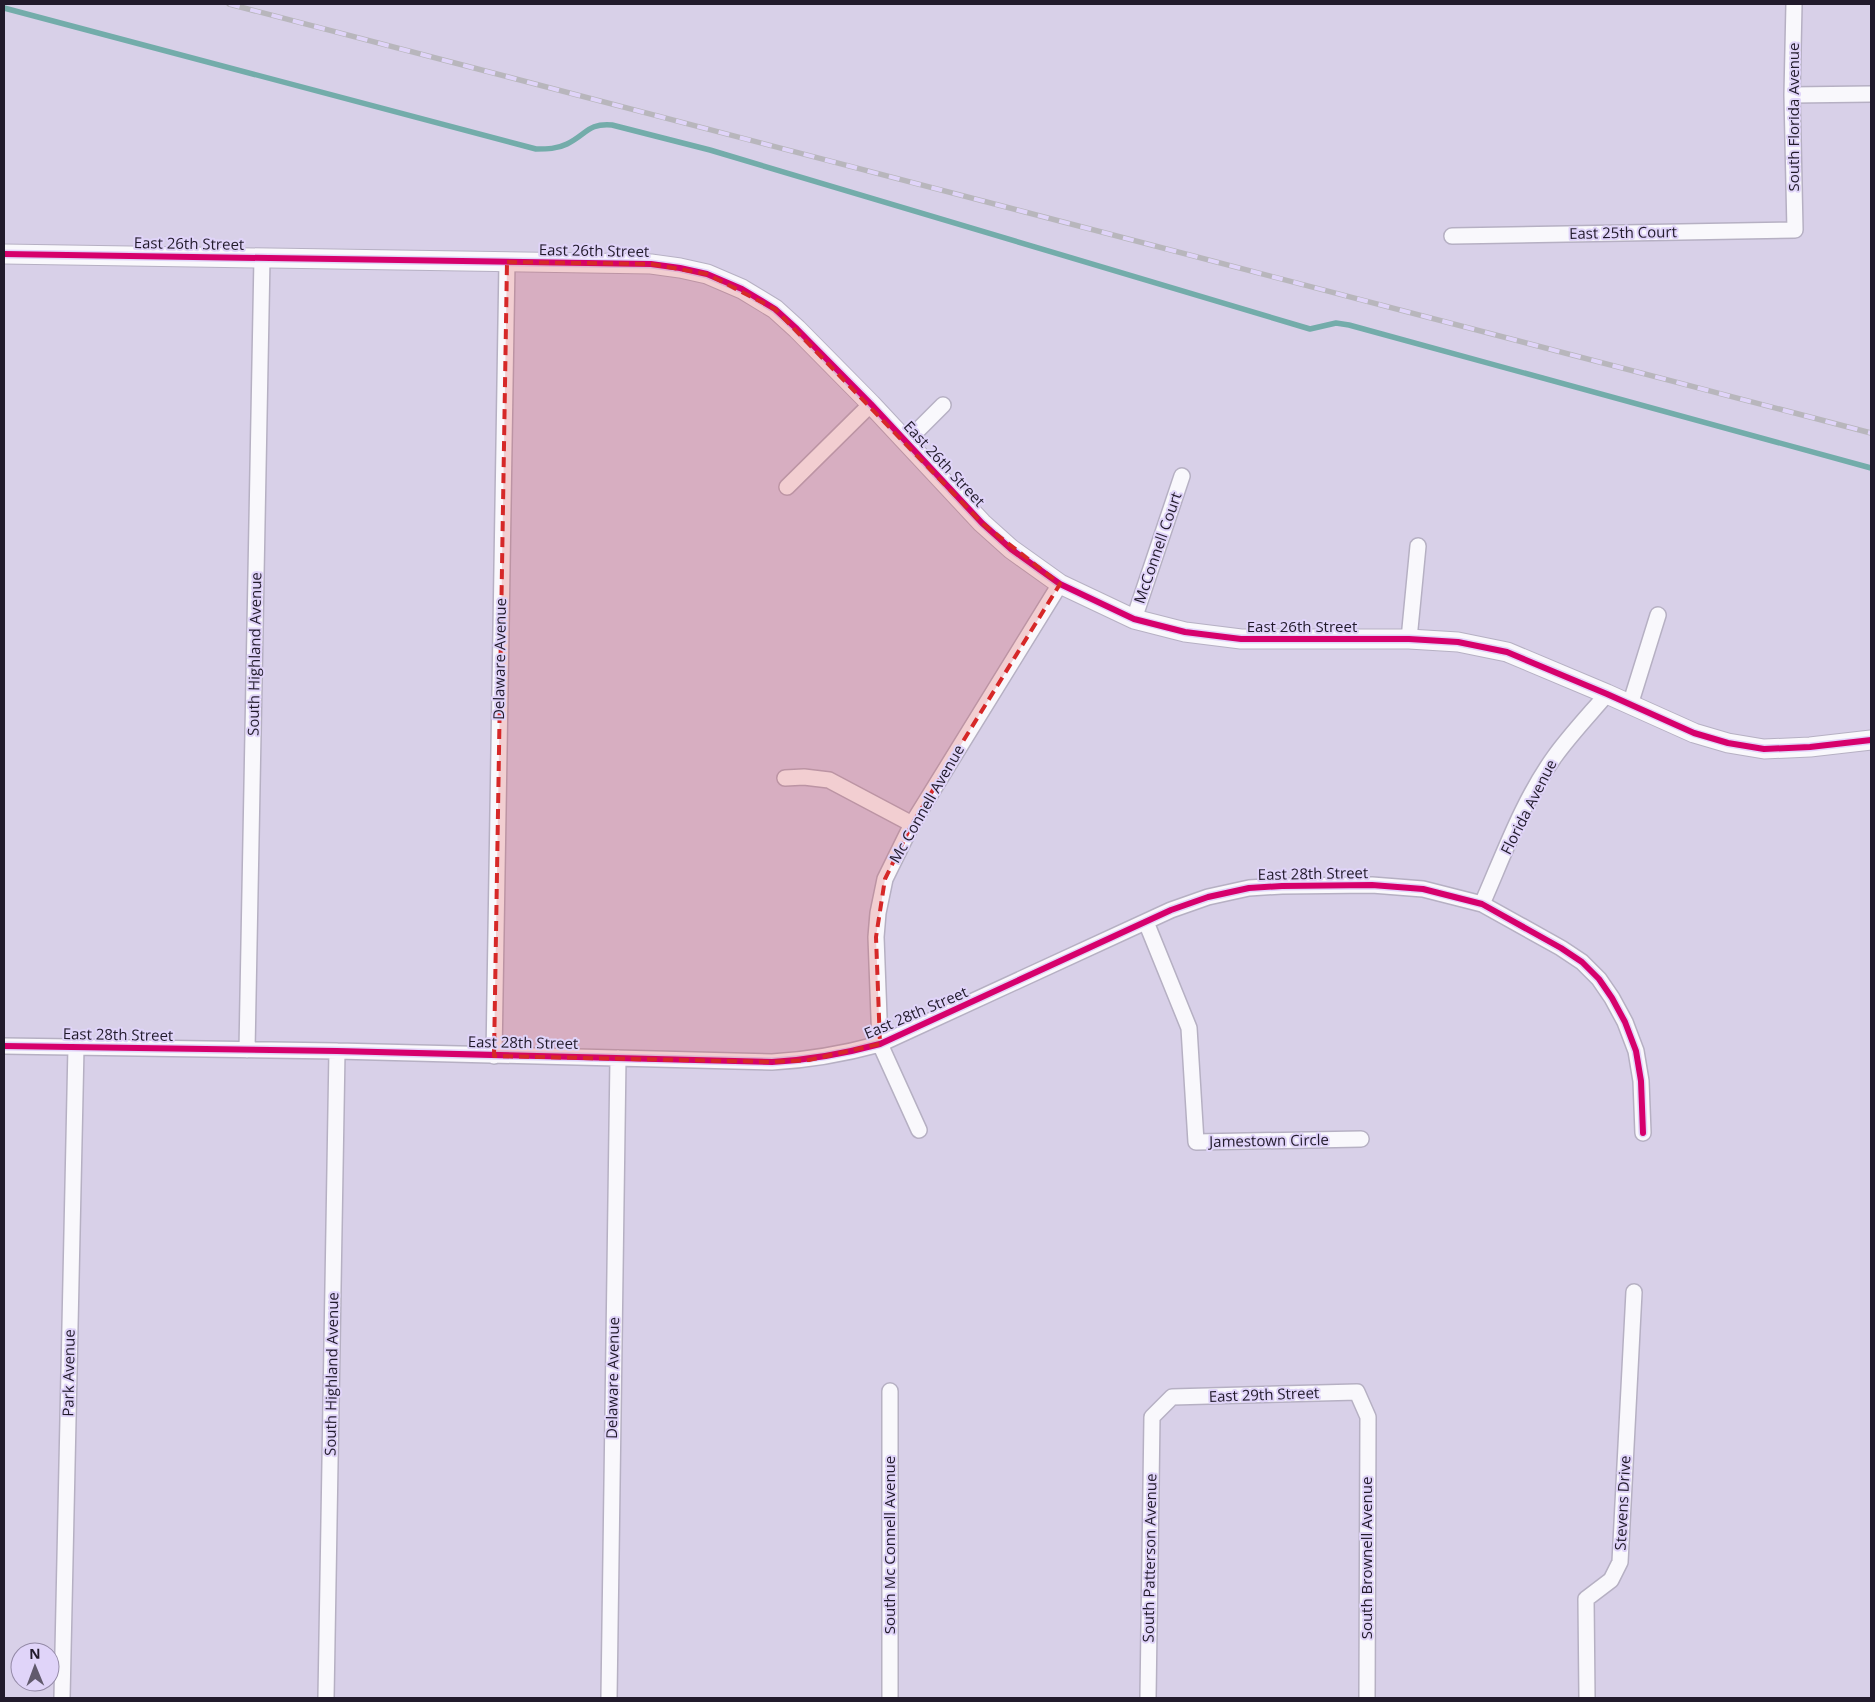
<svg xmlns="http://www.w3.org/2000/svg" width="1875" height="1702" viewBox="0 0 1875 1702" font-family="'Open Sans',sans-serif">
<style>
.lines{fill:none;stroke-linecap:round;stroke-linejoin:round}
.stream{stroke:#73acaa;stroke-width:5.5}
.minor-casing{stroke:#b6b0c3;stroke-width:18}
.tertiary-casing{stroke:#b6b0c3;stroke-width:21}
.minor{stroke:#f9f8fc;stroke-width:15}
.tertiary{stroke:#f9f8fc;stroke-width:19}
.rail-casing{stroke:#b8b6bc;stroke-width:5.5}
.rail{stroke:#e0d4f9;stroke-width:4;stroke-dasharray:11;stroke-linecap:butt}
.cycleway-casing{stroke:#e0d4f9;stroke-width:9}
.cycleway{stroke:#d6006c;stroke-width:6}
.marked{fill:#d62828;fill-opacity:0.2;stroke:#d62828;stroke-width:4;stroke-dasharray:10 6;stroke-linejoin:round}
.labels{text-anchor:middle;stroke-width:4;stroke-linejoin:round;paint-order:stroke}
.street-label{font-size:15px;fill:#211a2b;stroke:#e0d4f9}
</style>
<rect width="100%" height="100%" fill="#d8d0e8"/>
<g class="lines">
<!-- stream -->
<path class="stream" d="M4 8 536 149C547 149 557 149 567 144 587 134 588 123 612 125L710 150 1310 329 1336 323 1349 325 1871 468"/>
<!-- minor casing -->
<g class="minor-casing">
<path id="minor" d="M1792 95 1871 94
M1452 236 1795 230 1792 95 1794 4
M906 442 943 405
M787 487 871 404
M1134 619 1182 476
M1409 639 1418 546
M1630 705 1658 615
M785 778 804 777 829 780 912 824
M1482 904C1504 854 1523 800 1555 756 1571 734 1590 714 1607 694
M1146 922 1189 1028 1196 1142 1361 1139
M4 1046 337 1051 772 1062C810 1060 843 1054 880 1044L1171 910 1208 897 1249 888 1282 886 1372 885 1423 889 1482 904 1561 948 1582 962 1599 979 1612 998 1625 1022 1636 1051 1641 1081 1643 1133
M247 1050 262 258
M494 1056 507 262
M919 1130 880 1044 876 937 878 913 885 879 912 824 1060 584
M890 1391V1698
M62 1698 76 1047
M326 1698 337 1051
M609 1698 618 1058
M1148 1698 1152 1417 1172 1397 1357 1392 1368 1417 1367 1698
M1587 1698 1586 1599 1611 1580 1620 1562 1634 1292"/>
</g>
<!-- tertiary casing -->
<g class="tertiary-casing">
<path id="tertiary" d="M4 254 651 264 680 268 707 274 742 289 775 309 797 329 871 404 982 523 1011 549 1060 584 1134 619 1185 632 1241 639H1409L1458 642 1507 652 1607 694 1694 733 1728 743 1764 749 1810 747 1871 740"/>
</g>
<!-- minor -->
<use href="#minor" class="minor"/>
<!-- tertiary -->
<use href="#tertiary" class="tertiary"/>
<!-- rail casing -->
<g class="rail-casing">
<path id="rail" d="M229 4 1871 433"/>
</g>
<!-- rail -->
<use href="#rail" class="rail"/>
<!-- cycleway casing -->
<g class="cycleway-casing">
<path id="cycleway" d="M4 254 651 264 680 268 707 274 742 289 775 309 797 329 871 404 982 523 1011 549 1060 584 1134 619 1185 632 1241 639H1409L1458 642 1507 652 1607 694 1694 733 1728 743 1764 749 1810 747 1871 740
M4 1046 337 1051 772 1062C810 1060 843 1054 880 1044L1171 910 1208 897 1249 888 1282 886 1372 885 1423 889 1482 904 1561 948 1582 962 1599 979 1612 998 1625 1022 1636 1051 1641 1081 1643 1133"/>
</g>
<!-- cycleway -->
<use href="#cycleway" class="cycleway"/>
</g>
<!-- marked area -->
<path class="marked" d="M507 262 651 264 707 274 775 309 982 523 1060 584 912 824 885 879 876 937 880 1044 809 1060 772 1062 494 1056Z"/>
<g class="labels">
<!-- street labels -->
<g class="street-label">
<text transform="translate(1794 117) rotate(-90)" y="5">South Florida Avenue</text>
<text transform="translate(1623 233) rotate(-1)" y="5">East 25th Court</text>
<text transform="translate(189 244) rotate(1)" y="5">East 26th Street</text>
<text transform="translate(594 251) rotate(1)" y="5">East 26th Street</text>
<text transform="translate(944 464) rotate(47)" y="5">East 26th Street</text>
<text transform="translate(1158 548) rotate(-71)" y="5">McConnell Court</text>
<text x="1302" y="632">East 26th Street</text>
<text transform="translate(255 654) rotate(-89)" y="5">South Highland Avenue</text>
<text transform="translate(500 659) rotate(-89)" y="5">Delaware Avenue</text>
<text transform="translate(927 804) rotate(-60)" y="5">Mc Connell Avenue</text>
<text transform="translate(1529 807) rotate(-63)" y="5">Florida Avenue</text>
<text transform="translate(1313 874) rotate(-1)" y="5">East 28th Street</text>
<text transform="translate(916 1013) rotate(-23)" y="5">East 28th Street</text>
<text transform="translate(118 1035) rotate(1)" y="5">East 28th Street</text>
<text transform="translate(523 1043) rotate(1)" y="5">East 28th Street</text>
<text transform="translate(1269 1141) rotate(-1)" y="5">Jamestown Circle</text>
<text transform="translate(69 1373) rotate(-89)" y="5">Park Avenue</text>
<text transform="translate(332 1374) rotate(-89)" y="5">South Highland Avenue</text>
<text transform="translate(613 1378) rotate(-89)" y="5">Delaware Avenue</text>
<text transform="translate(1264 1395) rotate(-2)" y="5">East 29th Street</text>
<text transform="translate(1623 1503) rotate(-87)" y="5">Stevens Drive</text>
<text transform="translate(890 1545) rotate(-90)" y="5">South Mc Connell Avenue</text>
<text transform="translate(1150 1558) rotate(-89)" y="5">South Patterson Avenue</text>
<text transform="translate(1367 1558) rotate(-90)" y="5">South Brownell Avenue</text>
</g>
</g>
<!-- border -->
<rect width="1875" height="1702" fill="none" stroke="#211a2b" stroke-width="10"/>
<!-- north arrow -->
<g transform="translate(35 1667) rotate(359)"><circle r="24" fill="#e0d4f9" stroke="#948aa7"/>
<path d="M0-4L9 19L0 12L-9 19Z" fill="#615a6d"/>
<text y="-8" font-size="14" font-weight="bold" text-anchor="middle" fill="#211a2b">N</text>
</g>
</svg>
